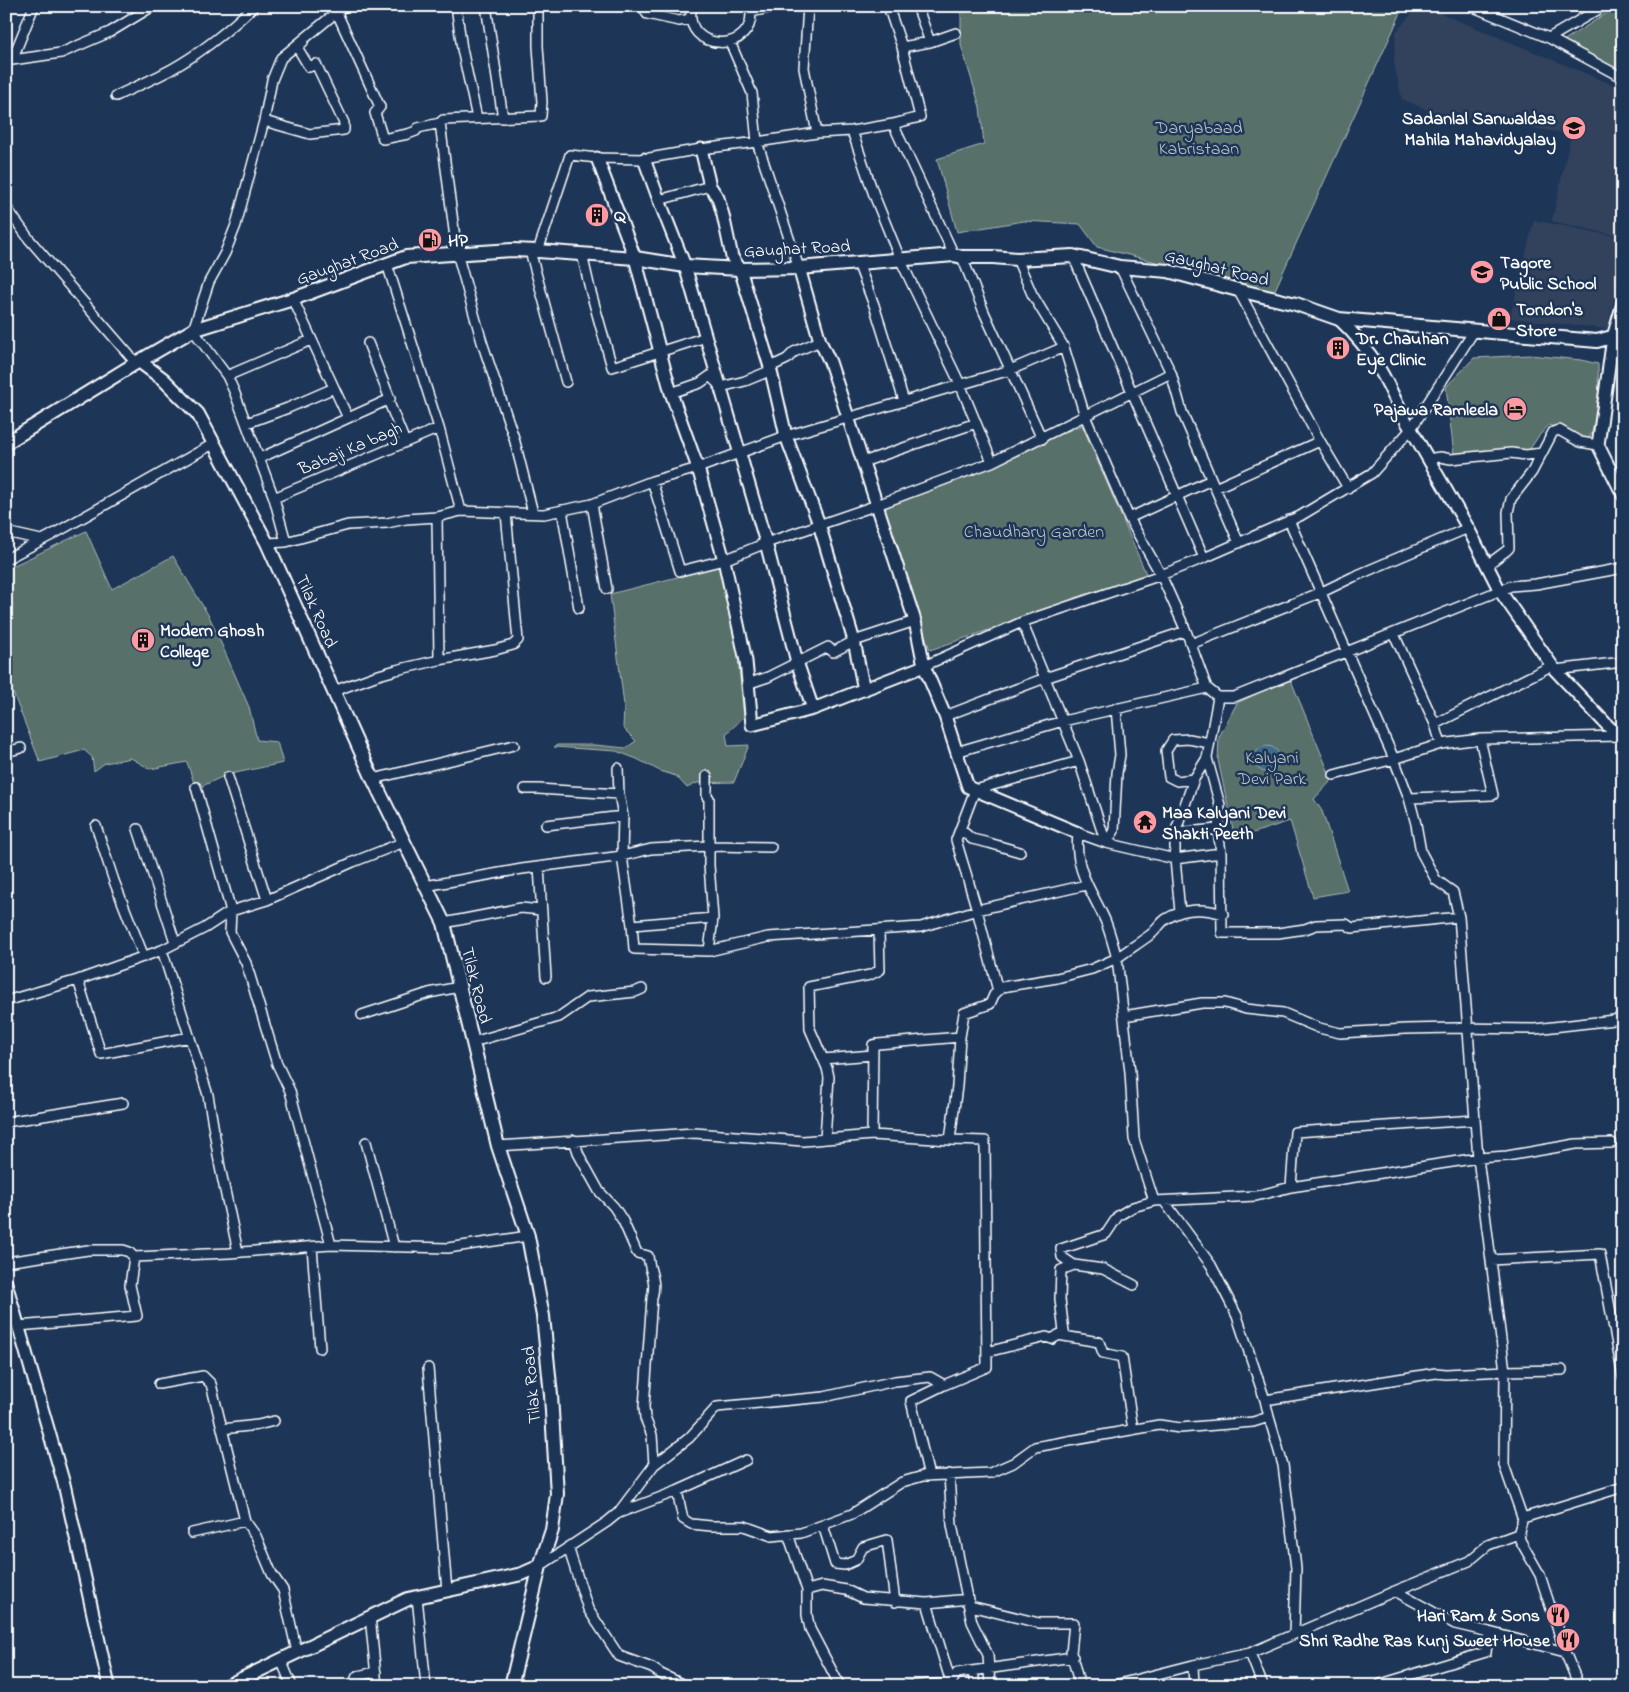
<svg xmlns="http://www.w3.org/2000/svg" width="1629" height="1692" viewBox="0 0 1629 1692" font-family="'Indie Flower',sans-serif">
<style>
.built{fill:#31425d}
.green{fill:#596f6b;stroke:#acb7b5}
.water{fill:#406c86;stroke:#8ca7b6}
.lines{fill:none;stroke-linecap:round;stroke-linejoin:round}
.minor-casing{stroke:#fff;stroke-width:12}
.tertiary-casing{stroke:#fff;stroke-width:15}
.secondary-casing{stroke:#fff;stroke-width:16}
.minor{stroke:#1d3557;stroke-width:9}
.tertiary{stroke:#1d3557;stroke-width:11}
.secondary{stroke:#1d3557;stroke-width:12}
.labels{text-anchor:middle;stroke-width:5;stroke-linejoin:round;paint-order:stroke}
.poi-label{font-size:18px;font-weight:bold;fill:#fff;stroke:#1d3557;text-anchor:start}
.park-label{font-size:18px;fill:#bdc5c4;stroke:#1d3557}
.street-label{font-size:18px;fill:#fff;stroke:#1d3557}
</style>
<rect width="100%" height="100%" fill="#1d3557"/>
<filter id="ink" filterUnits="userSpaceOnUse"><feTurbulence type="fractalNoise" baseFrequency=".02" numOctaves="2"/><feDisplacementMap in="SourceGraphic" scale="10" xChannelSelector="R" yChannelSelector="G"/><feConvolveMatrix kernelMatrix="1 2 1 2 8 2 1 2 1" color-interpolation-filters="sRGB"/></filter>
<g filter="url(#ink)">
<!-- built -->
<path class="built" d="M1418 6H1423L1623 89V237L1552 221 1571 134 1437 114 1402 99 1394 64 1396 32Z
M1534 220 1623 238V261L1607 329 1510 318Z"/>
<!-- green -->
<path class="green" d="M961 6H1404L1274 292 1097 247 1080 224 1024 221 957 232 937 159 984 144 980 107 961 45Z
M1618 6H1623V72L1563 41Z
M1530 355 1581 360 1598 364 1599 414 1589 439 1583 440 1549 425 1538 437 1528 452 1454 455 1446 387 1474 358Z
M1082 425 1147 576 930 650 883 509Z
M86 531 112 589 173 556 210 618 249 707 257 740 277 742 283 763 226 775 196 789 187 762 150 769 131 758 105 763 94 771 92 757 84 750 40 762 6 675V569Z
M721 566 735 629 744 717 726 734 728 746 749 745 734 782 697 783 687 788 676 776 660 771 637 759 616 751 554 747 557 745H595L626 748 636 741 623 728 624 705 610 594Z
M1290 678 1332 780 1314 799 1322 811 1348 891 1313 897 1290 821 1235 839 1218 760 1219 737 1237 703Z"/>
<!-- water -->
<path class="water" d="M1254 759a13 13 0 1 1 26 0a13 13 0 1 1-26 0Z"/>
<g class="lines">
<!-- minor casing -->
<g class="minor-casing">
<path id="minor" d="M34 6 12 60 61 53 110 32 153 6
M456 6 462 49 477 118
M486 6 503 118
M643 6 647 14 679 21 691 19
M692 6C680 53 760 56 750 6
M808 6 804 68 817 133
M917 6 930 42
M1471 6 1549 38 1623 78
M751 12 778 6
M337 13 380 107 375 113 383 139 408 134 416 131 418 128 440 123 443 120 541 116 542 102 538 46V6
M1549 38 1604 6
M730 42 752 93 757 142 799 268
M902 47 930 42 956 33
M116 96C135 87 154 79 172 69 202 52 229 30 254 6
M264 121 310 134 344 130V123L316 64 309 67 297 47 303 42
M440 123 457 253 482 342 514 438 533 513
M893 124 954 255
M852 131 874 195 900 259 960 384 992 462
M659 200 710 186
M6 207 29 239 136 363
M530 251 566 382
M538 251 570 155 597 158 644 159 701 149 757 142 817 133 852 131 893 124 920 117 902 47 888 6
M582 254 590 289 612 367 706 337
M1073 256 1204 558
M962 257 984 312 1042 439
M1017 259 1032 294 1064 347 1085 416 1129 518 1161 575 1186 631 1207 688 1218 697 1207 758 1220 805 1218 829 1221 853 1222 933H1278L1305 929 1316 925 1346 924 1352 928 1459 917
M858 263 874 305 904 401
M387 264 439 428 461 511
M1120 267 1171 373 1182 412 1239 543
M1238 290 1320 441 1348 488
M293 299 348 418
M227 376 311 340
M671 393 700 383 710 376 721 387 745 381 767 372 770 367 787 359 794 352 820 341
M388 400 405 442
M247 423 288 408 334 388
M260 458 390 399 368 343
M1428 459 1440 457 1451 459 1511 453 1526 455 1542 453
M863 462 976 423
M652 481 680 571 724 560 766 543 877 505 992 462 1171 373
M1215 488 1320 441
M274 498 439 428
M592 504 607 589
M562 510 579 608
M437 517 439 660
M1129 518 1211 480
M6 532 41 540
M286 542 274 498 234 391 227 376 193 330 209 282 225 253 236 225 264 121 272 80 281 58 344 6
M267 543 286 542 348 525 387 523 406 519 437 517 461 511 544 514 592 504 652 481 698 468 786 436 1010 370 1064 347
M6 559 50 536 213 444
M1487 565 1506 551 1509 548 1508 512 1511 499 1532 472 1553 432 1559 430 1580 442 1598 445
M1394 634 1435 724 1441 744
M1191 644 1322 592 1353 577 1468 528
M924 666 1022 622 1161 575 1204 558 1300 516 1372 473 1411 429 1474 331
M1555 670 1623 662
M747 684 768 677 828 647 833 652 854 641 915 621
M334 691 375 676 396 670 439 660 495 650 513 645 518 640 506 513
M1218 697H1234L1511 586 1536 584 1623 568
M1116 708 1120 755 1117 773 1114 831 1106 843 1175 859V833L1194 779 1207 758
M945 716 1045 678 1186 631
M1435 724 1551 666
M6 752 21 748
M956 752 1063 721 1207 688
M618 768 619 794 623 816 622 856 632 925 634 949 709 951 768 937 921 927 977 910 1086 885
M1334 775 1394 759 1441 744 1480 739 1620 736
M707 776V797L709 798V865L713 918 709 951
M228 777 267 900
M373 779 514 745
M1194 779 1177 781 1169 777 1166 751 1173 740 1189 739 1209 743
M196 787 231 911 230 932 246 963 277 1064 290 1091 331 1245
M525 789H538L619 794
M1409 798 1493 795 1480 739
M546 825 623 816
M96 826 114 881 144 957
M138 829 175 942
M961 830 972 839 989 843 1020 852
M1175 833 1218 829
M539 867 546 977
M425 886 522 869 622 856 651 849 709 846 771 847
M1180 912 1175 859 1221 853
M444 923 521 908 541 910
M632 925 713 918
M162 950 208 1095 220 1167 238 1252
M78 980 162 950 205 928 231 911 267 900 353 862 404 842
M998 991 977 910 956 840 975 790 1079 761
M6 1001 78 980 101 1054 190 1037
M362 1015 429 993 459 987
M1124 1016 1202 1003H1225L1246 1009 1283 1013 1319 1028 1340 1033 1405 1029 1456 1028 1535 1029 1614 1020 1623 1017
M473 1042 559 1017 588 997 635 992 642 989
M823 1059 873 1055
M6 1122 123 1103
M872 1135 873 1045 878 1044 960 1037
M825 1139 829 1077 827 1068 810 1029 809 987 870 975 880 970 879 931
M574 1140 579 1155 599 1191 614 1207 623 1221 637 1253 648 1256C650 1274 657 1280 652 1298L644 1407 645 1418 652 1435 654 1465
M366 1142 394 1247
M498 1146 694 1133 803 1141 872 1135 950 1140 957 1086 960 1037 964 1013 990 1004 994 995 1002 987 1057 978 1092 969 1117 958C1113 945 1110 932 1105 920 1091 889 1074 870 1078 833L1106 843 1079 761 1022 622
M1291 1187 1295 1132 1475 1120
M1154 1201 1134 1139 1130 1072 1117 958C1128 950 1139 943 1150 935 1156 931 1160 923 1166 919 1183 908 1204 908 1223 914
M1164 1201 1211 1265 1237 1316 1265 1400
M312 1247 320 1348
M1491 1260 1600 1254 1623 1377
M6 1262 88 1250H123L129 1252 134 1257
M1134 1285 1103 1269 1074 1265 1062 1257 1061 1249 1106 1234 1118 1216 1133 1207 1154 1201 1256 1196 1291 1187 1478 1158 1459 917 1453 892 1436 880 1421 852 1416 824 1409 798 1394 759 1289 520
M18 1326 137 1316 130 1285 134 1257 229 1253 331 1245 448 1248 528 1236
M1058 1335 1099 1342 1103 1353 1122 1357 1133 1430
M987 1352 1046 1337 1052 1339 1064 1332 1060 1299 1061 1270 1074 1265
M428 1368 447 1591
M159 1384 203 1376 211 1384 245 1521
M1269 1417 1283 1465 1296 1568 1294 1634
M222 1429 258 1425 274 1421
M949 1474 952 1525 972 1622 988 1655 990 1686
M929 1476 911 1401 944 1385
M677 1491 683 1519 691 1524 711 1526H744L772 1536 801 1533 852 1514 902 1482 923 1476 990 1473 1013 1463 1035 1447 1159 1425 1180 1428 1253 1422 1269 1417 1265 1400 1436 1373 1446 1374 1505 1371 1562 1370
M619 1513 677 1491 746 1460
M1523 1519 1504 1465 1505 1371 1478 1158 1507 1156 1576 1144 1612 1143
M823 1525 835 1564 845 1565 856 1560 863 1547 887 1540 895 1602
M192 1533 245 1521 256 1536 272 1574 283 1590 297 1652
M788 1534 807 1590V1615L810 1629 840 1686
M568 1547 588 1609 619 1656 652 1668 661 1674 686 1686
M540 1566 607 1522 618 1513 654 1465 689 1438 717 1407 824 1397 895 1381 930 1377 944 1385 987 1367 985 1141 950 1140
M807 1590 822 1586 846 1590 863 1598 927 1603
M1395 1591 1469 1561 1488 1545 1518 1534
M417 1597 426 1686
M970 1606 1039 1623H1074L1071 1653 1080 1686
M370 1616 377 1686
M1250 1653 1263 1686
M281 1660 292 1686
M1193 1665 1194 1686
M973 1671 975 1686
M951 1683 927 1603 969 1599
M353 1686 357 1676 376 1672
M908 1686 951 1683 957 1673 1073 1657
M1111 1686 1193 1665 1250 1653 1395 1591 1455 1624 1489 1632 1565 1652
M1381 1686V1684L1486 1652 1489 1632
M1579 1686 1565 1652 1540 1575 1520 1540 1519 1531 1523 1518 1623 1487"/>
</g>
<!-- tertiary casing -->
<g class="tertiary-casing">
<path id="tertiary" d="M701 149 710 186 718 198 723 215 732 257 740 269 770 367 786 436 819 524 854 641 864 690
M597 158 635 258 671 393 698 468 724 560 746 661 752 725 813 709 924 666 945 716 968 787 1078 833
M644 159 659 200 685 266 766 543 797 662 813 709
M799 268 820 341 830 362 915 621 924 666
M1623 303 1613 337 1598 445 1623 495
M1339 319C1355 334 1369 351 1380 370 1392 390 1398 409 1411 429L1468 528 1500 591 1555 670 1609 727 1623 738
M6 1283 64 1484 109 1686"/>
</g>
<!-- secondary casing -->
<g class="secondary-casing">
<path id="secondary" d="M139 361 163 379 198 414 267 543 373 779 444 923 498 1146 528 1236 543 1316 551 1395 557 1494 552 1530 540 1566 511 1686
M6 443 136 363 193 330 293 299 406 257 512 250 538 251 635 258 685 266 740 269 799 268 954 255 962 257H993L1017 259 1073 256 1120 267 1168 271 1238 290 1296 304 1339 319 1597 341 1623 334
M227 1686 408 1599 522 1574 540 1566"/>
</g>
<!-- minor -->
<use href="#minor" class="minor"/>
<!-- tertiary -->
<use href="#tertiary" class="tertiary"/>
<!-- secondary -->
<use href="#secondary" class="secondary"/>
</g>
</g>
<!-- icons -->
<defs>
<g id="university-disc" transform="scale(1.25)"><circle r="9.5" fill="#ff9aa2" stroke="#1d3557"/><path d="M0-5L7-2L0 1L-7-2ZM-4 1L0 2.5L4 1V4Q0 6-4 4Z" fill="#111"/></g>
<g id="building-disc" transform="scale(1.25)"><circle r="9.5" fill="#ff9aa2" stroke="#1d3557"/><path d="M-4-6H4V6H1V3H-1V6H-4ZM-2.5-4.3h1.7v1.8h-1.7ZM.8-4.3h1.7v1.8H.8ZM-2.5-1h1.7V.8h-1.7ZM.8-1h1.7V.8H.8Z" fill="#111"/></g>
<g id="fuel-disc" transform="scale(1.25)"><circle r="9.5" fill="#ff9aa2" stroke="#1d3557"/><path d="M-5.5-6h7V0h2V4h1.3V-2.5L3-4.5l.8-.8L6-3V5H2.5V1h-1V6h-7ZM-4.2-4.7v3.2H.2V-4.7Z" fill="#111"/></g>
<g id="school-disc" transform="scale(1.25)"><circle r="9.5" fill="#ff9aa2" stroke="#1d3557"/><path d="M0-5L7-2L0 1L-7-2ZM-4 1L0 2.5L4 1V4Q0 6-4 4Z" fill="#111"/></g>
<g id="shop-disc" transform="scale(1.25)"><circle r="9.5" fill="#ff9aa2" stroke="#1d3557"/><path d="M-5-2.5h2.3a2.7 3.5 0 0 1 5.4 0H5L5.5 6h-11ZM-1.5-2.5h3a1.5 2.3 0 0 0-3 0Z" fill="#111"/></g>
<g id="hotel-disc" transform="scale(1.25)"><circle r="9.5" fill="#ff9aa2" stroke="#1d3557"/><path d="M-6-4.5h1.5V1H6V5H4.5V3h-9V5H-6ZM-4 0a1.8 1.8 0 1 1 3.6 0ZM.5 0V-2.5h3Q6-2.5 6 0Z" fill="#111"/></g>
<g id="temple-disc" transform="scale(1.25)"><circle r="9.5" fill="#ff9aa2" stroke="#1d3557"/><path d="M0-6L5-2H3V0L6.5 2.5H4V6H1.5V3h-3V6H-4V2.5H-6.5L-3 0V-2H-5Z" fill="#111"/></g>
<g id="restaurant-disc" transform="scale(1.25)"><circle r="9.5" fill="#ff9aa2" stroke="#1d3557"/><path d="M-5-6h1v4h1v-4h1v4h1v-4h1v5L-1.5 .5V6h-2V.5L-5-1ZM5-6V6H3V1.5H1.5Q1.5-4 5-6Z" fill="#111"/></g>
</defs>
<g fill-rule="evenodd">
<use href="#university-disc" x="1574" y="128"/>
<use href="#building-disc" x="597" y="215"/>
<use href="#fuel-disc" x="430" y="240"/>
<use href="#school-disc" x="1482" y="272"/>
<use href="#shop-disc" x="1499" y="319"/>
<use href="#building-disc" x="1338" y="348"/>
<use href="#hotel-disc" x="1515" y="409"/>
<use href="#building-disc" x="143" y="640"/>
<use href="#temple-disc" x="1145" y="822"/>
<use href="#restaurant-disc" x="1558" y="1615"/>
<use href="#restaurant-disc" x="1568" y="1640"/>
</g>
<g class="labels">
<!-- poi labels -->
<g class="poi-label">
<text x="1556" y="124" text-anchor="end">Sadanlal Sanwaldas<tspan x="1556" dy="21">Mahila Mahavidyalay</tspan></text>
<text x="614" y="221">Q</text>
<text x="448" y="246">HP</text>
<text x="1500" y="268">Tagore<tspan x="1500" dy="21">Public School</tspan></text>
<text x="1516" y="315">Tondon's<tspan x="1516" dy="21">Store</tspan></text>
<text x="1356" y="344">Dr. Chauhan<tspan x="1356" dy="21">Eye Clinic</tspan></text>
<text x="1498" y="415" text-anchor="end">Pajawa Ramleela</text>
<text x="160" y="636">Modern Ghosh<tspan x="160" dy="21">College</tspan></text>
<text x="1162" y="818">Maa Kalyani Devi<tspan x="1162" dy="21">Shakti Peeth</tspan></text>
<text x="1540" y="1621" text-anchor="end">Hari Ram &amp; Sons</text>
<text x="1550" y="1646" text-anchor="end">Shri Radhe Ras Kunj Sweet House</text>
</g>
<!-- park labels -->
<g class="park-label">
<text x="1199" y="133">Daryabaad<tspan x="1199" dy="21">Kabristaan</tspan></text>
<text x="1034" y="537">Chaudhary Garden</text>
<text x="1272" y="763">Kalyani<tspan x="1272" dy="21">Devi Park</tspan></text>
</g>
<!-- street labels -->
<g class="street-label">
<text transform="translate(797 248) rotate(-3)" y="6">Gaughat Road</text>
<text transform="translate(347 261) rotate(-20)" y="6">Gaughat Road</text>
<text transform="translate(1217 267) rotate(14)" y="6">Gaughat Road</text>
<text transform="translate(350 448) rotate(-23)" y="6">Babaji Ka bagh</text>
<text transform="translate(317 611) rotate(66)" y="6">Tilak Road</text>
<text transform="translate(477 985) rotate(76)" y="6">Tilak Road</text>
<text transform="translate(531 1385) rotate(-95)" y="6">Tilak Road</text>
</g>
</g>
<!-- margin -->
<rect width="1629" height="1692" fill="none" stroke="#1d3557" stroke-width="25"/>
<rect x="12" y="12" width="1604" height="1667" fill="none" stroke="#fff" stroke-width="2" filter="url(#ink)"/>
</svg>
